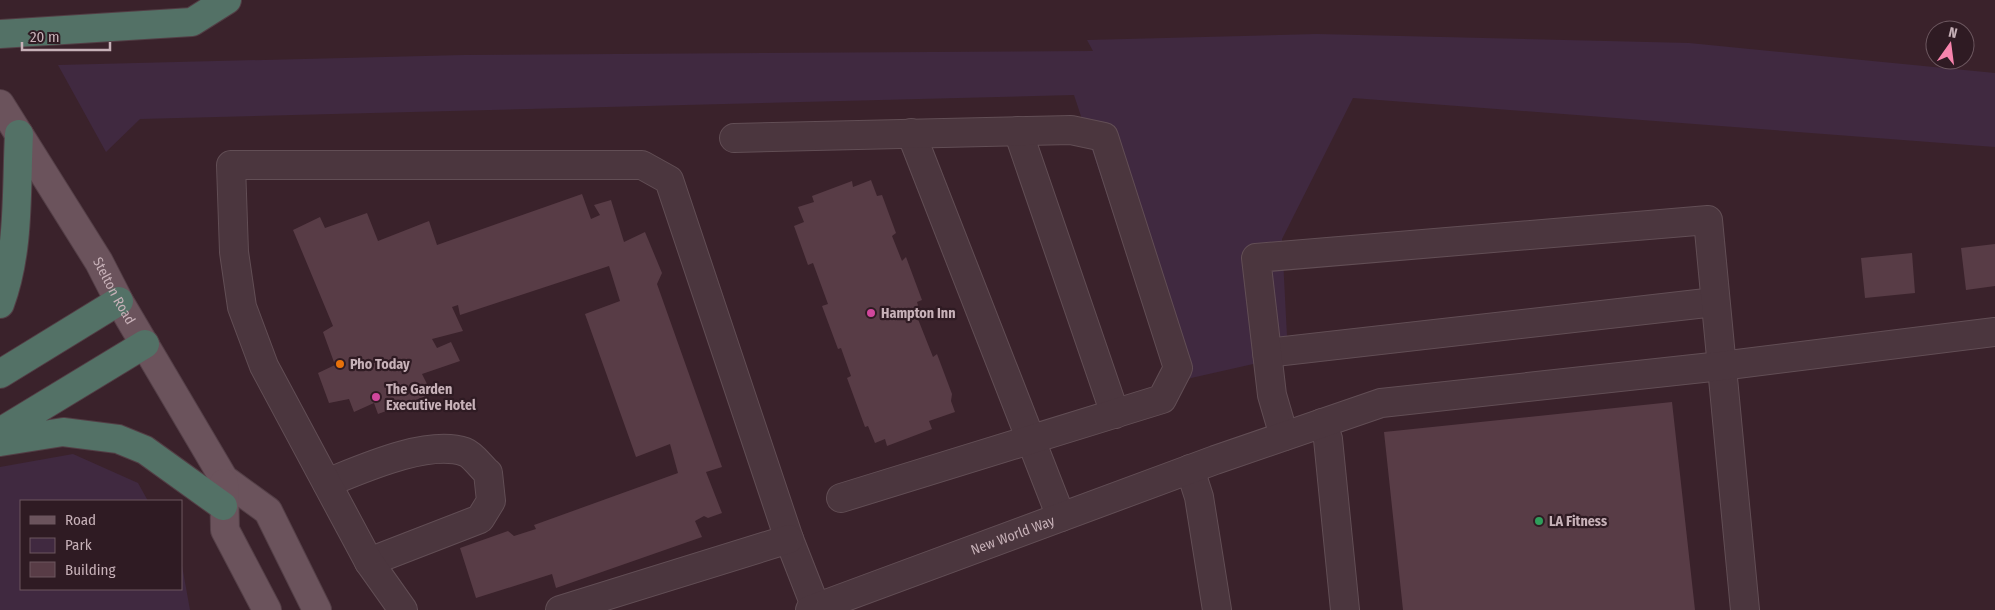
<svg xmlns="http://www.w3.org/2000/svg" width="1995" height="610" viewBox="0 0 1995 610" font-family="'Fira Sans Condensed',sans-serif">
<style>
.green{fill:#402940}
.building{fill:#583c46}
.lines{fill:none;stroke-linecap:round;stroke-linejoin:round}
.minor-casing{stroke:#624e55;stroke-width:30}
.major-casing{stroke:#543f47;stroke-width:30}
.highway-casing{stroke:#523e45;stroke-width:30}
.minor{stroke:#4b363e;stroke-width:28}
.major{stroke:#6b535c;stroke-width:28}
.highway{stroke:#537166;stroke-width:28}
.hotel-dot{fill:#d1479c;stroke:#2f1b23;stroke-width:2}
.food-dot{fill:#e8710a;stroke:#2f1b23;stroke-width:2}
.leisure-dot{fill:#2e9e5b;stroke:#2f1b23;stroke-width:2}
.labels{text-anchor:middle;stroke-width:4.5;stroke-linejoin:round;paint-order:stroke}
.street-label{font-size:14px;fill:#c7b1b8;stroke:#2f1b23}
.poi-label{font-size:14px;font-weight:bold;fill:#c7b1b8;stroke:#2f1b23;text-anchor:start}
</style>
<rect width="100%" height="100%" fill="#3a222b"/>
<!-- green -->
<path class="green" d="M1317 34 1689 43 1995 73V147L1353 98 1282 239 1288 356 1169 383 1074 95 140 119 106 152 58 65 464 55 1093 51 1087 40Z
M73 454 138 483 148 501H21V589H181V560L190 610H0V467Z"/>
<!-- building -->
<path class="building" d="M871 180 877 196 882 195 896 233 892 236 902 261 906 257 922 300 917 302 920 312 916 314 933 357 937 354 952 394 951 401 955 412 929 421 932 429 887 446 885 439 875 443 868 426 865 427 847 378 851 376 841 348 838 349 822 306 828 304 813 263 808 265 794 226 804 222 798 207 814 202 812 196 852 181 853 187Z
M582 194 591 219 600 215 594 205 611 200 624 242 645 232 662 273 657 284 722 467 706 472 722 513 708 518 704 516 695 521 702 537 556 588 552 574 476 598 460 548 508 531 514 536 536 529 534 525 678 473 670 444 636 457 585 314 620 301 609 266 460 315 458 305 452 307 463 331 432 339 437 348 451 342 460 361 422 374 432 394 378 414 374 403 354 412 349 399 329 403 318 373 335 365 323 332 333 326 293 230 320 217 325 228 367 213 378 241 429 221 437 245Z
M1995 244V286L1966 290 1961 248Z
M1912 253 1915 293 1865 298 1861 258Z
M1672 402 1695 610H1403L1384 432Z"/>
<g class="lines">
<!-- minor casing -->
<g class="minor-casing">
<g id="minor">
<path d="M1018 131 1115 414"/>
<path d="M911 133 1061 517"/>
<path d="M734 138 1071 130 1104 137 1178 368 1162 399 841 498"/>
<path d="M1267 353 1715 302"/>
<path d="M1322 423 1328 439 1345 610"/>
<path d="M1284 436 1272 395 1256 258 1708 220 1745 610"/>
<path d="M1190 469 1199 497 1217 610"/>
<path d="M327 483C362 469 428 439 465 452 473 455 481 467 488 473L491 501 480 519 369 562"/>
<path d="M403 610 369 562 264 366 242 307 234 252 231 165H642L669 180 789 539 816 608"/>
<path d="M560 610 789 539"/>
<path id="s1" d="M810 610 1215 460 1381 403 1721 366 1995 332"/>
</g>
</g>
<!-- major casing -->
<g class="major-casing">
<g id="major">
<path id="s2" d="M0 104 99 262 119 301 224 479 268 511 317 610"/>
<path d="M224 483 225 530 267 610"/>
</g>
</g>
<!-- highway casing -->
<g class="highway-casing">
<path id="highway" d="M0 34 192 22 227 0
M0 304C20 250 16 191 19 134
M0 374 119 301
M0 432 145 344
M0 442 63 432 118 439 145 450 223 506"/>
</g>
<!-- minor -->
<use href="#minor" class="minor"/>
<!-- major -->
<use href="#major" class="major"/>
<!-- highway -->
<use href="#highway" class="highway"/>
</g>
<!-- markers -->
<g class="hotel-dot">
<circle cx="871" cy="313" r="5"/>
<circle cx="376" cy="397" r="5"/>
</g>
<circle class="food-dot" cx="340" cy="364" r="5"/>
<circle class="leisure-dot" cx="1539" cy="521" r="5"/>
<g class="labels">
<!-- street labels -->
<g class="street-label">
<text dy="5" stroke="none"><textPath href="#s2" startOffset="219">Stelton Road</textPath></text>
<text dy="5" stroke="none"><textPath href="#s1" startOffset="216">New World Way</textPath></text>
</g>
<!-- poi labels -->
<g class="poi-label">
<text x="881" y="318">Hampton Inn</text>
<text x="350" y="369">Pho Today</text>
<text x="386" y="394">The Garden<tspan x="386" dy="16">Executive Hotel</tspan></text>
<text x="1549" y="526">LA Fitness</text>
</g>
</g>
<!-- legend -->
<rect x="20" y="500" width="162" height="90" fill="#2f1b23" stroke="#6c575f"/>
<rect x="30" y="516" width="25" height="8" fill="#6b535c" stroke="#6c575f"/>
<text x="65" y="525" font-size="15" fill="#c7b1b8">Road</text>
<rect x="30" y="538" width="25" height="15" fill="#402940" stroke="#6c575f"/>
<text x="65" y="550" font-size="15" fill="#c7b1b8">Park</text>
<rect x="30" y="562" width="25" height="15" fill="#583c46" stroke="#6c575f"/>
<text x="65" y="575" font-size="15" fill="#c7b1b8">Building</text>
<!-- north arrow -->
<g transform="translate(1950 45) rotate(14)"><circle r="24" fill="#2f1b23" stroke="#6c575f"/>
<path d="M0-4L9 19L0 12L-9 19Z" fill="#f884ad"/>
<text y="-8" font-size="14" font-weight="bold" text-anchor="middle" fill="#c7b1b8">N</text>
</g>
<!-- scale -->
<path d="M22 42v8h88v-8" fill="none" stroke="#c7b1b8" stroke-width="2.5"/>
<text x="30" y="42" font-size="15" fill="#c7b1b8" stroke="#2f1b23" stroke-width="4" paint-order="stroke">20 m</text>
</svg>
